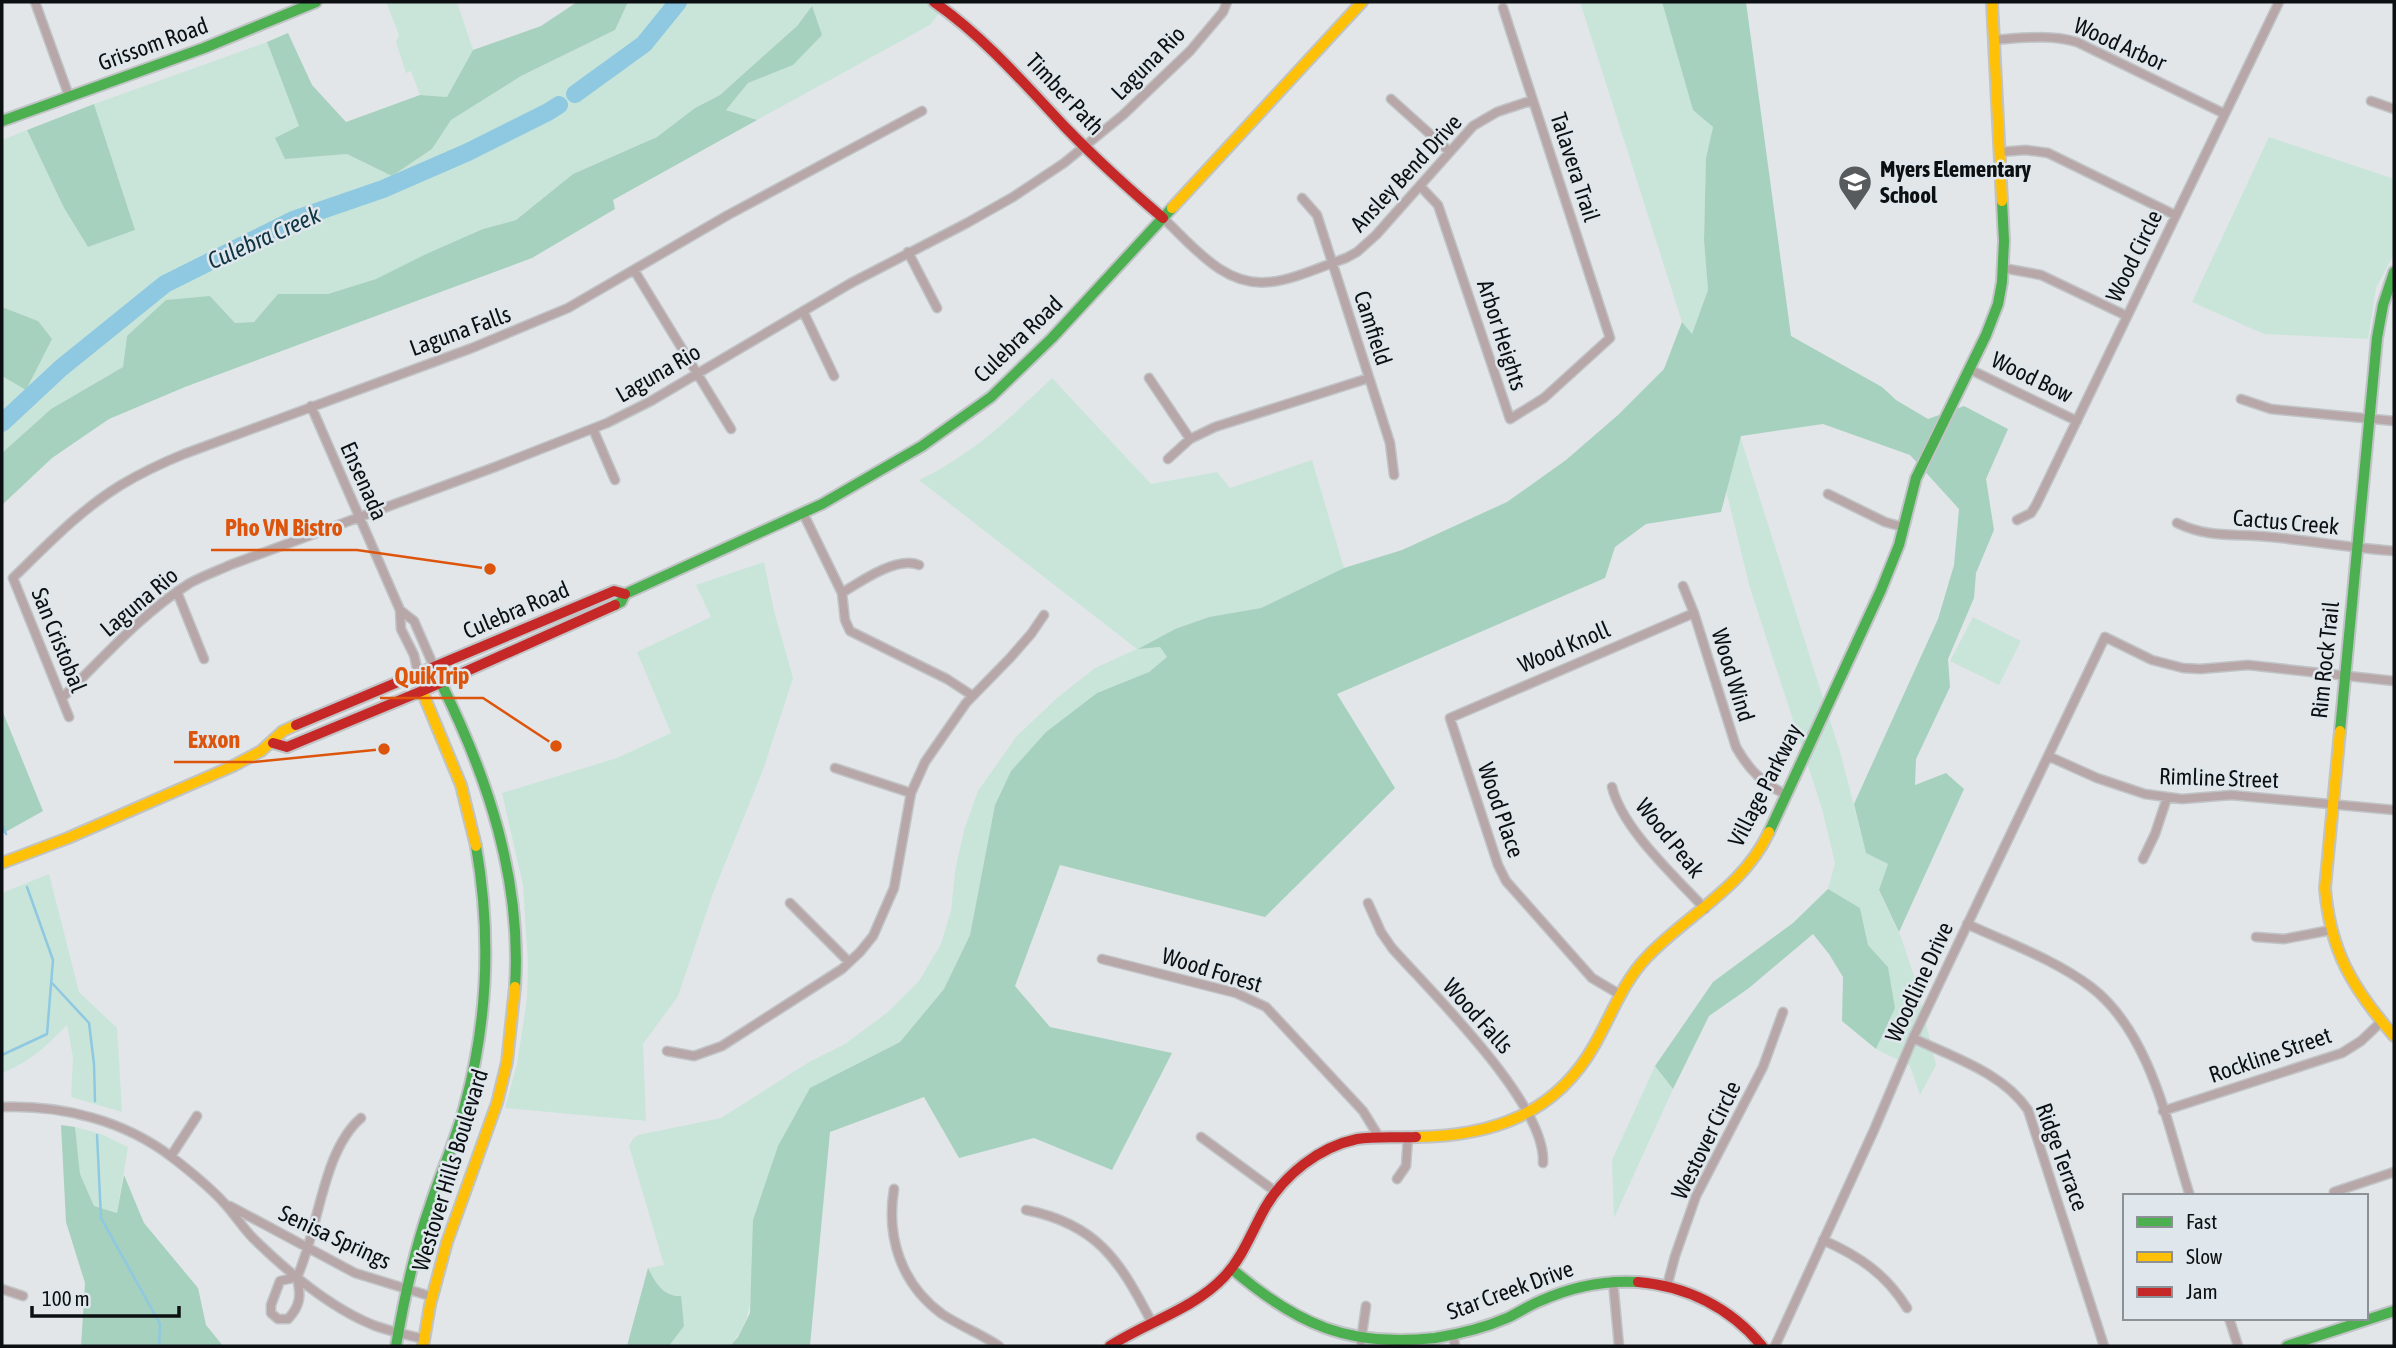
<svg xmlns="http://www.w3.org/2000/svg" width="2396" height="1348" viewBox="0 0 2396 1348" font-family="'Asap Condensed',sans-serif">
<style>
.green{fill:#c9e5d9}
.forest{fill:#a6d1be}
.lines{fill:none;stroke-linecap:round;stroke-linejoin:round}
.stream{stroke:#8fc8e1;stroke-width:2.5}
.river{stroke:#8fc8e1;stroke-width:18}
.street-casing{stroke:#c1c4c6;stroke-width:11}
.fast-casing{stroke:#c1c4c6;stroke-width:14}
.slow-casing{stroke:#c1c4c6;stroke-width:14}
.jam-casing{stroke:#c1c4c6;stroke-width:14}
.street{stroke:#b7a7a8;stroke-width:8}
.fast{stroke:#4caf50;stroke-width:10}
.slow{stroke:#ffc107;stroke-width:10}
.jam{stroke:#c62828;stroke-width:10}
.labels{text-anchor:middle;stroke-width:5;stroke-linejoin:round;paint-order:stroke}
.street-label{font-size:23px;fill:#0d1012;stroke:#dfe7ec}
.poi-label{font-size:23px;font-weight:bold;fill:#0d1012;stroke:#dfe7ec;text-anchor:start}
.water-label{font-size:24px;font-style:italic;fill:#0f3443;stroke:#dfe7ec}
.leader{fill:none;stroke:#dd550c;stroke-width:2.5}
.callout-dot{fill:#dd550c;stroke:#dfe7ec;stroke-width:2.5}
.callout-label{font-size:24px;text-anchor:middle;font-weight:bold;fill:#dd550c;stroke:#dfe7ec;stroke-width:5;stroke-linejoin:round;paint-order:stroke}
</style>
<rect width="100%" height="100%" fill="#e2e6e9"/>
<!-- green -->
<path class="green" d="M386 2H457L473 50 447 97 420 95 411 71 406 73 396 42 399 35Z
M628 2H948L930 25 757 120 726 110 748 83 793 65 812 6 797 26 720 95 695 108 657 137 573 174 516 220 483 229 426 254 376 279 328 294H278L254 322 235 323 210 296 127 336 123 367 51 409 2 453V376L26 390 38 321 2 307V140L27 130 64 208 88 247 135 230 94 104 267 42 299 126 285 159 347 154 392 176 432 149 451 120 521 76 615 30Z
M1580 2H1662L1693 110 1713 127 1706 158 1704 240 1708 290 1692 335 1682 322Z
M2269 137 2394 179V254L2376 288 2368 339 2264 334 2192 302Z
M1052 378 1151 484 1217 472 1230 488 1312 460 1344 568 1261 608 1209 617 1175 629 1140 648 1160 647 1167 657 1149 672 1097 693 1046 732 1011 771 995 805 970 935 944 989 900 1042 857 1064 751 1292C750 1313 744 1329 730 1346H669L684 1326 680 1296C663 1297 654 1282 648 1268L664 1265 629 1146 633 1139 638 1135 721 1118 809 1062 845 1044 888 1012 919 981 941 944 951 911 955 871 964 830 978 791 1016 737 1057 698 1095 668 1137 649 919 480C972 455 1010 418 1052 378Z
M1740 436 1841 755 1866 853 1888 864 1879 891 1901 937 1915 979 1936 1065 1920 1095 1910 1066 1876 1049 1895 1008 1888 967 1868 945 1860 908 1828 889 1835 863 1822 809 1750 588 1726 490Z
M764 562 774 611 793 678 763 770 713 893 678 996 643 1044 646 1121 505 1108 517 1064 527 999 528 963 523 885 502 793 617 758 671 733 637 652 711 617 696 585Z
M1973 617 2021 641 1999 685 1950 661Z
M49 874 79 992 117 1028 122 1112 71 1097 73 1057 67 1025C44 1048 33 1060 2 1073V893Z
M1655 1066 1673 1089 1614 1218 1612 1160Z
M75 1127 101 1134 128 1147 117 1213 94 1206 80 1174Z"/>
<!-- forest -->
<path class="forest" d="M577 2H628L615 30 521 76 451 120 432 149 392 176 347 154 285 159 275 138 299 126 267 42 288 33 312 85 346 122 420 95 447 97 473 50 541 26Z
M1662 2H1746L1791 336 1882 387 1896 400 1928 419 1964 406 2008 429 1986 479 1994 530 1976 573 1974 598 1948 659 1950 687 1916 759 1915 785 1946 773 1964 789 1899 932 1879 890 1888 864 1866 853 1854 804 1938 619 1954 565 1959 509 1910 455 1823 424 1741 436 1721 512 1646 524 1615 547 1605 578 1337 694 1395 788 1265 917 1060 865 1015 986 1050 1027 1172 1053 1112 1170 1034 1138 959 1158 924 1097 830 1132 810 1346H730L738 1337 750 1313 753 1220 778 1146 810 1088 900 1042 944 989 970 935 995 805 1011 771 1046 732 1097 693 1149 672 1167 657 1160 647 1138 649 1175 629 1209 617 1261 608 1344 568 1402 550 1507 502 1566 460 1618 415 1664 369 1682 322 1692 334 1708 290 1704 240 1706 158 1713 127 1693 110Z
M812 6 822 35 793 65 748 83 726 110 757 120 613 200 615 209 532 258 185 387 109 419 52 458 2 505V453L51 409 123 367 127 336 166 300 210 296 235 323 254 322 278 294H328L376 279 426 254 483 229 516 220 573 174 657 137 695 108 720 95 797 26Z
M94 104 135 230 88 247 64 208 27 130Z
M2 307 38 321 52 339 26 390 2 376Z
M2 710 43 811 2 834Z
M1828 889 1860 908 1868 945 1888 967 1895 1008 1876 1049 1842 1021 1843 977 1829 954 1813 934 1749 988 1709 1016 1673 1089 1655 1066 1713 982 1793 923Z
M61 1125 75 1127 80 1174 94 1206 117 1213 124 1175 144 1223 198 1288 206 1325 223 1346H81L85 1283 66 1222Z
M648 1268C655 1282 663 1297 681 1296L684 1326 669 1346H627Z"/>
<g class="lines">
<!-- stream -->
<path class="stream" d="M2 824 6 834
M52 983 89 1023 94 1064 95 1101
M2 1055 47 1034 53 960 27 887
M97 1135 101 1218 160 1324 159 1346"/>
<!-- river -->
<path class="river" d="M575 94 644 44 678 2
M2 423 61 368 165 284 293 220 383 189 468 152 548 112 559 105"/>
<!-- street casing -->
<g class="street-casing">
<path id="street" d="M35 2 69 96
M1994 40C2022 38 2050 34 2077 42L2225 114
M1391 99 1450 152
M2371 101 2394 109
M1999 152 2026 150 2048 153 2175 215
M1420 186 1438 205 1510 419 1544 398 1610 338 1503 8
M1302 198 1317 215 1390 443 1394 475
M1163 218C1193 246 1224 287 1269 282 1293 280 1323 266 1346 258L1357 252 1376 235 1473 126 1497 112 1533 100
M908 252 937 308
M2003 268 2041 275 2127 316
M634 270 731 429
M803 311 834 376
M1969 369 2077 421
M1149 378 1190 439
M2241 399 2271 409 2394 421
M311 406 400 610 401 629 414 655 422 691
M593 429 615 480
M1168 459 1190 439 1215 427 1369 378
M1828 494 1885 522 1903 527
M803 513 842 593 845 620 850 631 947 679 973 696
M2017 520 2031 513 2036 505 2279 2
M2177 523C2210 539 2237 533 2271 537 2312 541 2353 548 2394 551
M1683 586 1694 613 1736 747C1749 770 1763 784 1787 795
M177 592 204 659
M842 593C861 581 897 556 919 565
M400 610 414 621 441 683
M62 698C102 659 142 613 190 583 203 576 217 571 230 565L495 467 607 423 651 401 851 283 967 223 1013 197 1064 163 1123 115 1190 51 1223 12 1227 2
M69 717 13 578C47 545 80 510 121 485 141 473 162 463 184 454L472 348 568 308 728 215 922 111
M2048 756 2097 778 2145 794 2182 799 2231 795 2394 810
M835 768 911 793
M1612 787C1623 830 1675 876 1705 909
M2143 859 2155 834 2167 798
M790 903 849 962
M1368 903 1381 932 1392 948C1431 992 1547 1104 1543 1163
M1967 924C2008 943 2054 959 2091 987 2151 1033 2168 1127 2190 1196
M2256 937 2284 939 2331 930
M1102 959 1236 993 1266 1007 1363 1111 1379 1137
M1619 994 1592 978 1506 881 1498 865 1450 718 1694 613
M1913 1038C1952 1057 2002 1072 2028 1110L2104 1346
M667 1051 694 1056 722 1046 842 969 860 952 873 936 894 888 911 793 925 762 966 703 1010 658 1031 634 1044 615
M2 1107C62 1105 124 1120 173 1158 191 1172 210 1187 225 1204 236 1216 244 1230 256 1241 289 1273 329 1307 373 1325 389 1331 407 1335 424 1339
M2163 1111 2342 1053 2361 1041 2381 1022
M1201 1137 1276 1192
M171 1156 197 1116
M1397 1179 1406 1166 1408 1136
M894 1189C886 1237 901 1284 942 1314 960 1326 981 1334 999 1346
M2334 1192 2394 1172
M230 1206 355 1273 433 1297
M1026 1210C1097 1224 1120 1261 1151 1321
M1823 1240C1859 1256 1886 1274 1907 1308
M297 1277C319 1230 322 1151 361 1118
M297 1277C301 1295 301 1305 288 1319H278L271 1313V1305L280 1281Z
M1613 1281 1619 1346
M1667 1286 1675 1256 1696 1196 1763 1067 1783 1012
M2 1289 23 1296
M2229 1318 2238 1346
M1453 1334 1455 1346
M1361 1341 1366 1306
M1775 1346 1874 1130 1913 1038 2105 637 2152 660 2183 668 2200 669 2248 665 2394 681"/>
</g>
<!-- fast casing -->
<g class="fast-casing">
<path id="fast" d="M2 121 204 48 316 2
M615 605 621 602 625 594 822 504 922 446 991 397 1052 338 1172 208
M441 683C488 778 522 880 515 987
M2340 731 2377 338 2383 305 2394 272
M1769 832 1881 590 1899 545 1916 478 1986 335 1998 304 2002 282 2004 241 2002 201
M1232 1269C1296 1324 1349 1348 1435 1338 1459 1334 1484 1328 1507 1318 1518 1313 1528 1306 1540 1301 1571 1287 1604 1280 1638 1282
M396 1346C404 1299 414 1251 430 1206 441 1172 456 1140 465 1105 488 1020 491 932 476 846
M2287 1346 2394 1311"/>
</g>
<!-- slow casing -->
<g class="slow-casing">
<path id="slow" d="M1992 2 2002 201
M1172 208 1362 2
M422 691 461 785 476 846
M2340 731 2325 888C2330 951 2353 989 2394 1036
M2 863 68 838 233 766 261 751 283 731 296 725
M1416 1137C1493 1136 1556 1114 1595 1044 1612 1014 1623 982 1647 957 1688 914 1743 888 1769 832
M423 1346 430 1305 447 1242 497 1103 507 1062 515 987"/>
</g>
<!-- jam casing -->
<g class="jam-casing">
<path id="jam" d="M934 2C984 37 1023 82 1065 127 1096 159 1129 189 1163 218
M296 725 614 591 625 594
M273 743 287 747 422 691 615 605
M1638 1282C1687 1286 1731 1308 1762 1346
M1110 1346C1147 1322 1194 1309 1224 1277 1243 1257 1252 1231 1265 1208 1284 1175 1319 1147 1357 1139 1376 1136 1397 1138 1416 1137"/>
</g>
<!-- street -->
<use href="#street" class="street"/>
<!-- fast -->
<use href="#fast" class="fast"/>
<!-- slow -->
<use href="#slow" class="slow"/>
<!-- jam -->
<use href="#jam" class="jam"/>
</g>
<!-- icons -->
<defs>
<g id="school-pin" transform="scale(1.75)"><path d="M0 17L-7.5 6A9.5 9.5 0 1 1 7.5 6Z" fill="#585b5d" stroke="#dfe7ec"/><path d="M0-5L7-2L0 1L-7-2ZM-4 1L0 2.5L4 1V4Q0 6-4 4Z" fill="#fff"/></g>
</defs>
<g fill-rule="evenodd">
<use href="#school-pin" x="1855" y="182"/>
</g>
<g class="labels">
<!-- street labels -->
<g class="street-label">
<text transform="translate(153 44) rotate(-20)" y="8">Grissom Road</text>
<text transform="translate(2120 44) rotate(24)" y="8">Wood Arbor</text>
<text transform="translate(1148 63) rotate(-45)" y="8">Laguna Rio</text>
<text transform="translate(1065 94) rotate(47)" y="8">Timber Path</text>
<text transform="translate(1575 167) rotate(72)" y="8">Talavera Trail</text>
<text transform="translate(1406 173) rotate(-47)" y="8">Ansley Bend Drive</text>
<text transform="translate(2134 256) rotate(-64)" y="8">Wood Circle</text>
<text transform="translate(1373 328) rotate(72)" y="8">Camfield</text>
<text transform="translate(460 331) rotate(-20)" y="8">Laguna Falls</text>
<text transform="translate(1502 335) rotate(72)" y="8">Arbor Heights</text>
<text transform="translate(1018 339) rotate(-44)" y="8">Culebra Road</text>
<text transform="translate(658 373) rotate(-30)" y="8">Laguna Rio</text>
<text transform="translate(2032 377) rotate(26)" y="8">Wood Bow</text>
<text transform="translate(364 481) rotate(66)" y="8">Ensenada</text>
<text transform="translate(2286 522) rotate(5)" y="8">Cactus Creek</text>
<text transform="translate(139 602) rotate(-40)" y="8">Laguna Rio</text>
<text transform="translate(516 610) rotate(-23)" y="8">Culebra Road</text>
<text transform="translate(59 640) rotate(68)" y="8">San Cristobal</text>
<text transform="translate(1564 647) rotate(-23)" y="8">Wood Knoll</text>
<text transform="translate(2325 660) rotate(-84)" y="8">Rim Rock Trail</text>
<text transform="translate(1733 675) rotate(73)" y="8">Wood Wind</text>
<text transform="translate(2219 778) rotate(2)" y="8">Rimline Street</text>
<text transform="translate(1765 785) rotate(-63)" y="8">Village Parkway</text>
<text transform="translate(1501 810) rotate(71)" y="8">Wood Place</text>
<text transform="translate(1670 838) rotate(51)" y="8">Wood Peak</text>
<text transform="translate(1212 970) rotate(17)" y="8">Wood Forest</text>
<text transform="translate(1919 982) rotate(-65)" y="8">Woodline Drive</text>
<text transform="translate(1478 1016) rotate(48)" y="8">Wood Falls</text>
<text transform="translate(2270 1055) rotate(-19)" y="8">Rockline Street</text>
<text transform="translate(1706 1140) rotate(-64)" y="8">Westover Circle</text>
<text transform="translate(2062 1157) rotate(70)" y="8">Ridge Terrace</text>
<text transform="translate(450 1170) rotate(-73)" y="8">Westover Hills Boulevard</text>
<text transform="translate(335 1237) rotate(25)" y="8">Senisa Springs</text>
<text transform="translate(1510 1290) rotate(-20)" y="8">Star Creek Drive</text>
</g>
<!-- poi labels -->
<g class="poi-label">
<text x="1880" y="177">Myers Elementary<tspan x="1880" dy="26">School</tspan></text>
</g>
<!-- water labels -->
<g class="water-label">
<text transform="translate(264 238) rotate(-24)" y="8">Culebra Creek</text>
</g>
</g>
<!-- callouts -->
<path class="leader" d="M490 569L357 550H211M556 746L483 698H380M384 749L254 762H174"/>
<g class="callout-dot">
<circle cx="490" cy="569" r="7"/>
<circle cx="556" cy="746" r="7"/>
<circle cx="384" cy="749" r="7"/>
</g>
<g class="callout-label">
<text x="284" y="536">Pho VN Bistro</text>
<text x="432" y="684">QuikTrip</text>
<text x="214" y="748">Exxon</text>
</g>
<!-- border -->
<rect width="2396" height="1348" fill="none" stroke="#0d1012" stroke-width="7"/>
<!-- legend -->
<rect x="2123" y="1194" width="245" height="126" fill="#dfe7ec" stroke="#8b9195" stroke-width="2"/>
<rect x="2137" y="1217" width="35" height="10" fill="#4caf50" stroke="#8b9195" stroke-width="2"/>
<text x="2186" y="1229" font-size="21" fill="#0d1012">Fast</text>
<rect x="2137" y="1252" width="35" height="10" fill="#ffc107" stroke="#8b9195" stroke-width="2"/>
<text x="2186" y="1264" font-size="21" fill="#0d1012">Slow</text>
<rect x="2137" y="1287" width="35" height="10" fill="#c62828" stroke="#8b9195" stroke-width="2"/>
<text x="2186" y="1299" font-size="21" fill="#0d1012">Jam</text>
<!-- scale -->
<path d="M32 1306v10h147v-10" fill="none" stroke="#0d1012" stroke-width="3.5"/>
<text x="42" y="1306" font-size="21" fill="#0d1012" stroke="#dfe7ec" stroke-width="5" paint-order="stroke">100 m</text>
</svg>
